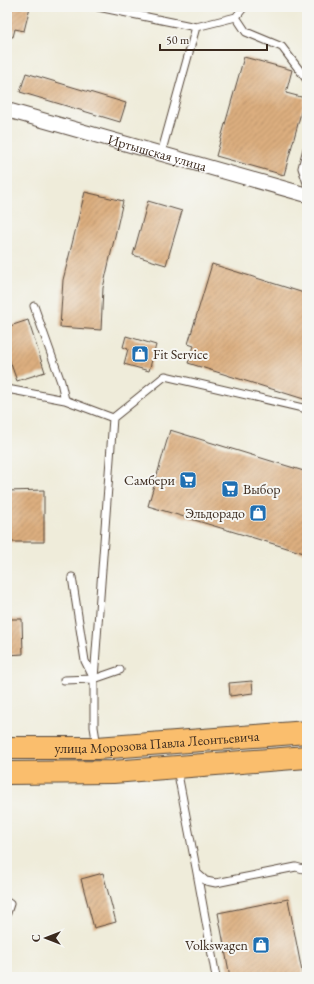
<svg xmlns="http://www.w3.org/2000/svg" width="314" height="984" viewBox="0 0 314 984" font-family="'EB Garamond',serif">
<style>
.building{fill:url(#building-hatch)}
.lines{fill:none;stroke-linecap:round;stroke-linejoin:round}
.service-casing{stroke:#56473a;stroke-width:9}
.minor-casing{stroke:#56473a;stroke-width:16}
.primary-casing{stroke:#56473a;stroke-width:24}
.service{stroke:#fff;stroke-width:7}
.minor{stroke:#fff;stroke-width:14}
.primary{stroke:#fabe6d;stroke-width:22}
.labels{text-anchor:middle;stroke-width:4;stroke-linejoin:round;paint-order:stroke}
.street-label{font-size:14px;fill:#3b2a1e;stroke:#f6f6f2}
.poi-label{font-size:14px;fill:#3b2a1e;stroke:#f6f6f2;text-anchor:end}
</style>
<defs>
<pattern id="building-hatch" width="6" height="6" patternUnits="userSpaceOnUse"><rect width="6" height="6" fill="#dcae7f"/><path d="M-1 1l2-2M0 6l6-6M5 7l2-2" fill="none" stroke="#b48e67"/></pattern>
</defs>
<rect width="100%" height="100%" fill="#f6f6f2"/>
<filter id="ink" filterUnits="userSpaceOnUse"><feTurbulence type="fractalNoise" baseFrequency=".025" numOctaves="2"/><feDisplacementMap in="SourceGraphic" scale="8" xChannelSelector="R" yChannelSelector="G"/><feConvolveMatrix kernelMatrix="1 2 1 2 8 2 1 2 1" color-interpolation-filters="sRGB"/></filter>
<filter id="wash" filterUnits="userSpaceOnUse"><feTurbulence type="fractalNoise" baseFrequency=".012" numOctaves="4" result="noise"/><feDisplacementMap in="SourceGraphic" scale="16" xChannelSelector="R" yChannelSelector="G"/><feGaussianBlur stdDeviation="0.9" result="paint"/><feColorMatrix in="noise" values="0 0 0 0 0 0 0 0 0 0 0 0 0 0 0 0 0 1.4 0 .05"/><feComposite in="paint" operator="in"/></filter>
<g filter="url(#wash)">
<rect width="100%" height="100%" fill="#efecda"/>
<g id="blocks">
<!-- building -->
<path class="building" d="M7 7H30L24 31 15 29 13 37 7 36Z
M244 57 292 70 286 93 305 98 284 175 216 156Z
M26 73 126 103 120 122 20 92Z
M85 192 123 201 103 288 101 330 60 327 63 280Z
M148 201 182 211 166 265 133 255Z
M212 264 307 294V400L188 363 194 346 188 344Z
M28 320 45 372 17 381 7 353V327Z
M126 336 156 345 149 371 124 364 128 349 123 347Z
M170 430 307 472V554L148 506Z
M44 490V542H7V491Z
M7 619H22L23 654 7 655Z
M252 681 253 693 230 696 229 683Z
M103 873 116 922 94 928 81 879Z
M288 899 303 977H230L218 913Z"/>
</g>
</g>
<g filter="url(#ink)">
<use href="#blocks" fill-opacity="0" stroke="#56473a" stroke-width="1"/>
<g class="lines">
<!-- service casing -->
<g class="service-casing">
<path id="service" d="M98 7 196 27
M236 17 246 32 282 47 307 80
M307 149 302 168 307 183
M161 154 196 27 236 17 244 7
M34 306 61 382 65 400 113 418 94 679V727L97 746
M7 389 65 400
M113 418 165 376 307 409
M72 577 85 661 94 679
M64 680 94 679 120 670
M177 769 197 873 206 881 216 883 296 867 307 870
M197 873 216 977
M7 902 10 904 7 913"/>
</g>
<!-- minor casing -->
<g class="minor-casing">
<g id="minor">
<path id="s1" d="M7 110 307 195"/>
</g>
</g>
<!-- primary casing -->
<g class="primary-casing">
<g id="primary">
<path id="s2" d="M7 748H97L307 732"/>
<path d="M7 773 113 772 307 757"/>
</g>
</g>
<!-- service -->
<use href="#service" class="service"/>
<!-- minor -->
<use href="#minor" class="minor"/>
<!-- primary -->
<use href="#primary" class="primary"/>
</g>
</g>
<!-- icons -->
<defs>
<g id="shop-square" transform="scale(0.9)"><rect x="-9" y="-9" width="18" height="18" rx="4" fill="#1f6fb2" stroke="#f6f6f2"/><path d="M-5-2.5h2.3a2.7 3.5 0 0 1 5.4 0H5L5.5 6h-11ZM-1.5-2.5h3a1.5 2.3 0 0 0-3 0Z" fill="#fff"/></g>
<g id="supermarket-square" transform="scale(0.9)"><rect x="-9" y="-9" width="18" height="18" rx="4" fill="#1f6fb2" stroke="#f6f6f2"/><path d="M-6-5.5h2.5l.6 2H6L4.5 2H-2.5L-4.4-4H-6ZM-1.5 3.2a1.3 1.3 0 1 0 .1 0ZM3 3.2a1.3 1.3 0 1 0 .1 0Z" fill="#fff"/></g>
</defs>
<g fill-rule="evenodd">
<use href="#shop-square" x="140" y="354"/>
<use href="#supermarket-square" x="188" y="480"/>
<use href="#supermarket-square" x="230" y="489"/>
<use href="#shop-square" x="258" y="513"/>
<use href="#shop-square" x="261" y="945"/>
</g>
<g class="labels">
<!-- street labels -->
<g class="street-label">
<text dy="5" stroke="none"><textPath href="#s1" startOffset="156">Иртышская улица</textPath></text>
<text dy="5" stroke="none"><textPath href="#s2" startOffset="150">улица Морозова Павла Леонтьевича</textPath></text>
</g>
<!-- poi labels -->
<g class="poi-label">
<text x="153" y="359" text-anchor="start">Fit Service</text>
<text x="175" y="485">Самбери</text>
<text x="243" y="494" text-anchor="start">Выбор</text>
<text x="245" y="518">Эльдорадо</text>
<text x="248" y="950">Volkswagen</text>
</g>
</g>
<!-- margin -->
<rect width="314" height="984" fill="none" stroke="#f6f6f2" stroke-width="24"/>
<!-- north arrow -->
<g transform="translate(46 938) rotate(270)" stroke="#f6f6f2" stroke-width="3" paint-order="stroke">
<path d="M0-3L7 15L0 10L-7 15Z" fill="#3b2a1e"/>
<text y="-6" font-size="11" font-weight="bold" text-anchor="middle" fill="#3b2a1e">С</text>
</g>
<!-- scale -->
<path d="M160 44v6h107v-6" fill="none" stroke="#3b2a1e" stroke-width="2"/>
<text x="166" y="44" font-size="12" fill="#3b2a1e" stroke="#f6f6f2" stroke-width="3" paint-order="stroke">50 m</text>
</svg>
